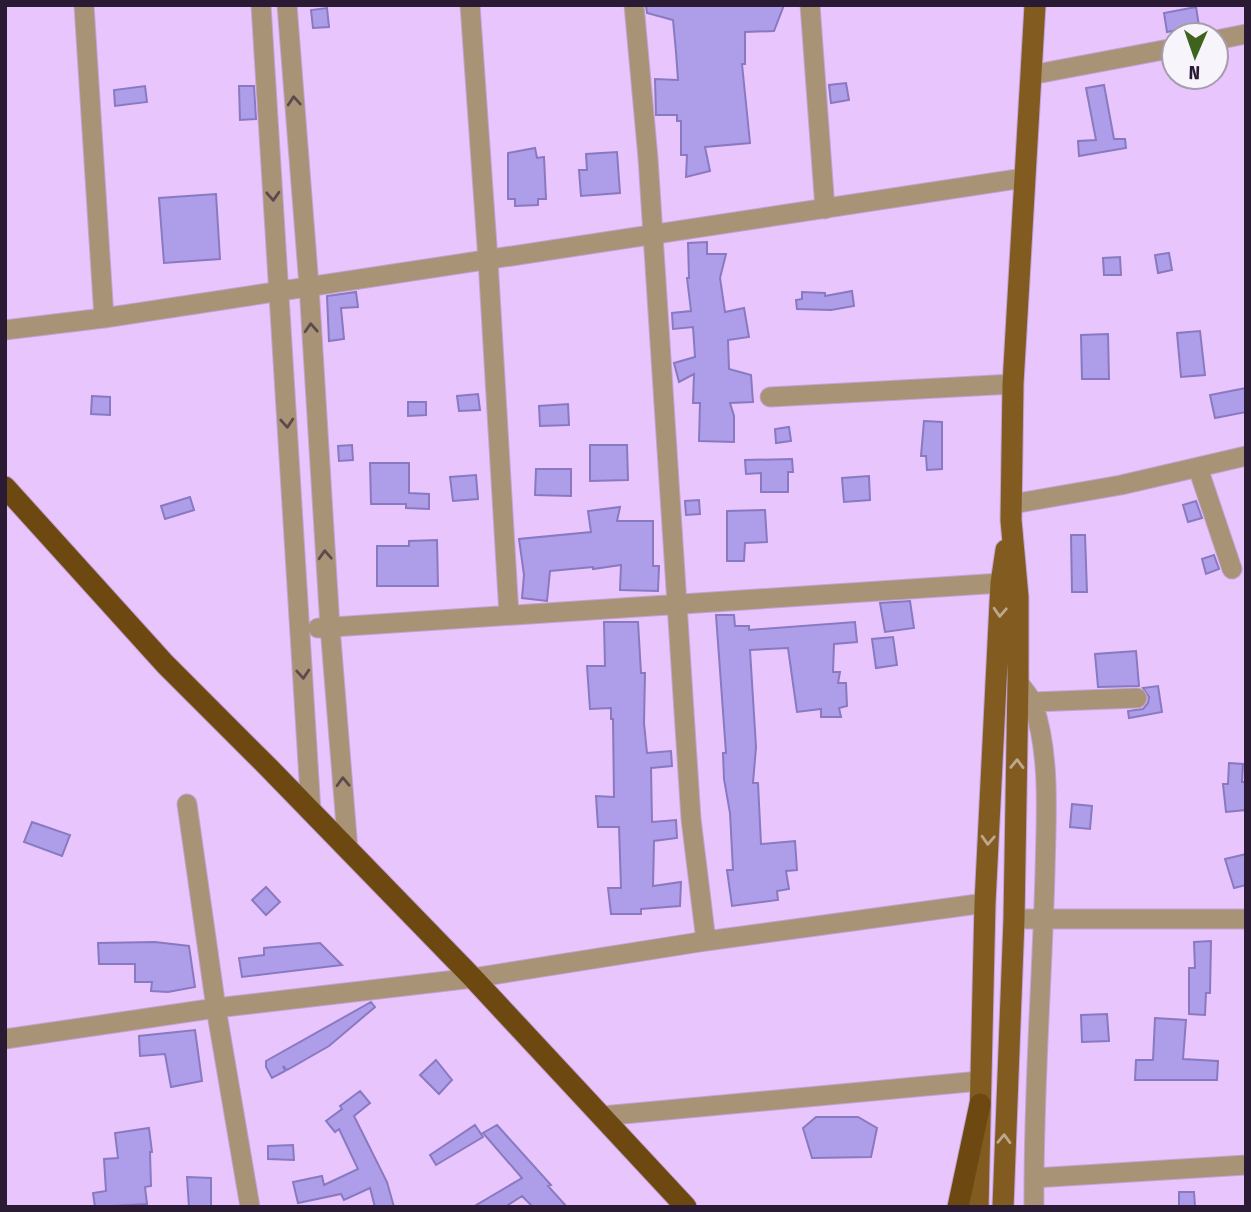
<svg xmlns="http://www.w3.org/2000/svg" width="1251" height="1212" viewBox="0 0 1251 1212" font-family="'Fira Sans Condensed',sans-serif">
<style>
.building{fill:#ae9ee9;stroke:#8979c1;stroke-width:2}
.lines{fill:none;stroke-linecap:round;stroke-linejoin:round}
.minor-casing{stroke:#c3a3d5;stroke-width:21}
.major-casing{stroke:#c3a3d5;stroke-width:23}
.highway-casing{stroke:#c3a3d5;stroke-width:23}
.minor{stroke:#a99377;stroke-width:19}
.major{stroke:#825b21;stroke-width:21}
.highway{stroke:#6d4911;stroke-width:21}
.oneway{stroke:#5d4a4f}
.oneway2{stroke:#bda88e}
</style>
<rect width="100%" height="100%" fill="#e9c5fd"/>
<!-- building -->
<path class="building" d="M646 5H784L774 31 745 32V64H742L750 143 705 147 710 171 686 177 687 155H681V121H677V115H656L655 79 678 80 676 52 673 20 647 13Z
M1196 7 1199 26 1167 32 1164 13Z
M327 8 329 27 313 28 311 10Z
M846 83 849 100 831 103 829 85Z
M1104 85 1114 139H1125L1126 148 1079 156 1078 141 1096 140 1086 88Z
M145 86 147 102 115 106 114 90Z
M239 86H254L256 119 240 120Z
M535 148 537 158 544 157 546 199H538V205L515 206V199H508V153Z
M617 152 620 193 581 196 579 170H587L586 154Z
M216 194 220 259 164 263 159 198Z
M707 242V254H726L720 278 725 312 744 308 749 337 728 340 729 369 751 375 753 402 730 403 734 416V442L699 441 700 403H693L694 374 679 382 674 363 695 357 693 327 673 329 672 313 691 311 687 278H689L688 243Z
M1169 253 1172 270 1158 273 1155 255Z
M1120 257 1121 275H1104L1103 258Z
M852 291 854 306 831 310 797 309 796 300 802 299V292L825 293V296Z
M356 292 358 307 341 308 344 339 329 341 327 296Z
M1200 331 1205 375 1181 377 1177 333Z
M1108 334 1109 379H1082L1081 335Z
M1246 388V412L1215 418 1210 395Z
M478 394 480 410 459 411 457 396Z
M92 396 110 397V415L91 414Z
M408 402H426V415L408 416Z
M568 404 569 425 540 426 539 406Z
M924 421 942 422V469L927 470 926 456H921Z
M789 427 791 441 776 443 775 429Z
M352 445 353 460 339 461 338 446Z
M590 445H627L628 480 590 481Z
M792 459 793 472H788V492H761V473L746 474 745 460Z
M370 463H409V493L429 494V509L406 508V504H371Z
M536 469H571V496L535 495Z
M476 475 478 499 453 501 450 477Z
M869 476 870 500 844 502 842 478Z
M190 497 194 510 165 519 161 506Z
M699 500 700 514 686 515 685 501Z
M1196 501 1202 518 1188 522 1183 505Z
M620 507 617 521H653V566H659L658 591 620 590 621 565 593 569V567L550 571 547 601 522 598 524 575 519 539 591 532 588 511Z
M765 510 767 542 745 543 744 561H727V511Z
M1071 535H1085L1087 592H1072Z
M437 540 438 586H377V546H409V541Z
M1214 555 1219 569 1206 574 1202 559Z
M910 601 914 628 885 632 880 603Z
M716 615H734L735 626H749V630L855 622 857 642 834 644 833 672H840L838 683H846L847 706 839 708 841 717H821V709L797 712 788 648 750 650 756 747 753 783H758L761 844 795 841 797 870 786 871 789 889 777 891 778 900 732 906 727 870H733L730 813 724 779 723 753H726Z
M604 622H638L641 673H645L644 723 647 753 671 751 672 766 651 768 652 822 676 820 677 838 654 841 653 886 681 882 680 906 641 909V914H611L608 888H621L619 827H598L596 796 614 797 613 719H611V708L590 709 587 666H605Z
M893 637 897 665 876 668 872 639Z
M1136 651 1139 686 1098 687 1095 654Z
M1158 686 1162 712 1129 718 1128 711 1143 709 1148 703 1149 697 1143 688Z
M1229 763 1243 764 1242 782H1245L1246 810 1226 812 1223 784H1228Z
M1072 804 1092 806 1090 829 1070 827Z
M32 822 70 835 62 856 24 842Z
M1246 854V885L1234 888 1225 859Z
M266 887 280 902 266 915 252 900Z
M1211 941 1210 993H1206L1205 1015 1189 1014V968H1195L1194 942Z
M155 942 189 946 195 987 168 992 151 991 152 982H135V964H99L98 943Z
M320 943 342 965 242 977 239 958 264 955V948Z
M371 1002 375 1007 329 1046 287 1070 283 1066 285 1071 272 1078 266 1067V1061Z
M1107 1014 1109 1041 1082 1042 1081 1015Z
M1155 1018 1186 1020 1183 1059 1218 1061 1217 1080H1135L1136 1060H1153Z
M195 1030 202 1081 171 1087 165 1054 140 1056 139 1036Z
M436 1060 452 1080 439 1094 420 1075Z
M360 1091 370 1103 354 1116 387 1182 394 1207H375L370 1188 344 1200 341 1194 298 1203 293 1182 322 1176 324 1185 358 1169 339 1129 335 1132 326 1121 342 1109 340 1106Z
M816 1117H858L877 1128 871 1157 812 1158 803 1128Z
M475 1125 483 1137 436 1165 430 1155Z
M497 1125 551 1185 548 1186 567 1207H533L522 1196 505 1207H473L522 1178 483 1133Z
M149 1128 152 1152H150L151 1186 145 1187 147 1204 95 1207 93 1193 106 1191 104 1159 118 1158 115 1133Z
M293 1145 294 1160 268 1159V1146Z
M187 1177 211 1178V1207H189Z
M1179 1192H1194L1195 1207H1179Z"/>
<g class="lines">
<!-- minor casing -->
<g class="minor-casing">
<path id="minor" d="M84 5 104 318
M261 5 311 812
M287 5 309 286 330 627 348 850
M470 5 488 260 509 615
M634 5 648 158 691 819 706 941
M810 5 825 209
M1216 40 1246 34
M1031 75 1174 48
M5 330 104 318 1024 178
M770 397 1013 384
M1198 468 1232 569
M1012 504 1121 485 1246 456
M318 628 1001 583
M1018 682C1023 689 1030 696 1033 704 1051 754 1046 820 1045 873 1042 984 1033 1095 1034 1207
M1033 702 1137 698
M1014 919H1246
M5 1039 216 1008 187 804
M602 1116 980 1081
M1034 1178 1246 1165
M250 1207 216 1008 473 978 706 941 985 903"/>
</g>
<!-- major casing -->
<g class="major-casing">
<path id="major" d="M978 1207 985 903 1001 583 1006 550
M1003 1207 1014 919 1018 682V597L1011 520 1013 384 1035 5"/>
</g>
<!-- highway casing -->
<g class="highway-casing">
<path id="highway" d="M5 487 165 664 271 770 473 978 686 1207
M958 1207 980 1104"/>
</g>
<!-- minor -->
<use href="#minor" class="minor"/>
<!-- major -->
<use href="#major" class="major"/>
<!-- highway -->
<use href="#highway" class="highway"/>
</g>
<!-- one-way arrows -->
<defs><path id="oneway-chevron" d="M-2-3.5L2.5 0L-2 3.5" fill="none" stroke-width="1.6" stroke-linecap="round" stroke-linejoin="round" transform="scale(1.75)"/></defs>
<g class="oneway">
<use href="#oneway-chevron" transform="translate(294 101) rotate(-94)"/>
<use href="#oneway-chevron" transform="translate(273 196) rotate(87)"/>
<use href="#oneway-chevron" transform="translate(311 328) rotate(-93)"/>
<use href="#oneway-chevron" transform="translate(287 423) rotate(86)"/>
<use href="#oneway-chevron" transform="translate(325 555) rotate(-93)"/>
<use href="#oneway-chevron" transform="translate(303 674) rotate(86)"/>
<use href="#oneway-chevron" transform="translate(343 782) rotate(-92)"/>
</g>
<g class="oneway2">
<use href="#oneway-chevron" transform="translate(1000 612) rotate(93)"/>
<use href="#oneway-chevron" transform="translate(1017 764) rotate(-89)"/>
<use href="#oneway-chevron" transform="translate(988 840) rotate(93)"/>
<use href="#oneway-chevron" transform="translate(1004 1139) rotate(-88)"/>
</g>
<!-- border -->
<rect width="1251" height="1212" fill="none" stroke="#2b1a34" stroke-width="14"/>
<!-- north arrow -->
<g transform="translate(1195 56) rotate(182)"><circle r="33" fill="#f8f4fb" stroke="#a69dab" stroke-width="2"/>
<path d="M0-5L12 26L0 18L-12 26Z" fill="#3e631c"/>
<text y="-10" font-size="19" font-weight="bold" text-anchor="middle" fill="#2b1a34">N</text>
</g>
</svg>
